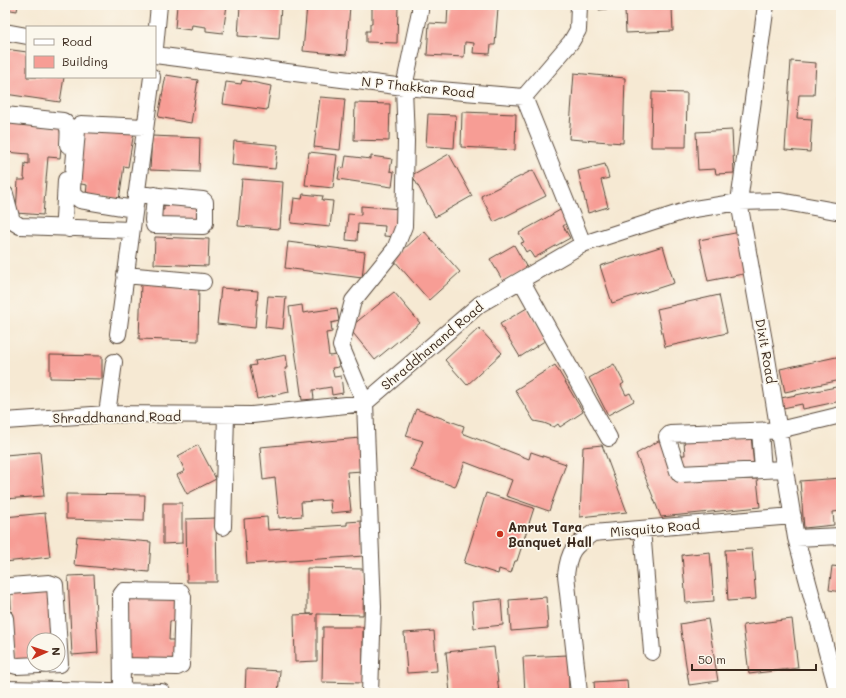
<svg xmlns="http://www.w3.org/2000/svg" width="846" height="698" viewBox="0 0 846 698" font-family="Mali,sans-serif">
<style>
.building{fill:#f79d95}
.lines{fill:none;stroke-linecap:round;stroke-linejoin:round}
.minor-casing{stroke:#574739;stroke-width:18}
.minor{stroke:#fff;stroke-width:16}
.poi-dot{fill:#c8321e;stroke:#fbf7ec;stroke-width:1.5}
.labels{text-anchor:middle;stroke-width:3.5;stroke-linejoin:round;paint-order:stroke}
.street-label{font-size:13px;fill:#3b2a1e;stroke:#fbf7ec}
.poi-label{font-size:13px;font-weight:bold;fill:#3b2a1e;stroke:#fbf7ec;text-anchor:start}
</style>
<rect width="100%" height="100%" fill="#fbf7ec"/>
<filter id="ink" filterUnits="userSpaceOnUse"><feTurbulence type="fractalNoise" baseFrequency=".025" numOctaves="2"/><feDisplacementMap in="SourceGraphic" scale="8" xChannelSelector="R" yChannelSelector="G"/><feConvolveMatrix kernelMatrix="1 2 1 2 8 2 1 2 1" color-interpolation-filters="sRGB"/></filter>
<filter id="wash" filterUnits="userSpaceOnUse"><feTurbulence type="fractalNoise" baseFrequency=".012" numOctaves="4" result="noise"/><feDisplacementMap in="SourceGraphic" scale="16" xChannelSelector="R" yChannelSelector="G"/><feGaussianBlur stdDeviation="0.9" result="paint"/><feColorMatrix in="noise" values="0 0 0 0 0 0 0 0 0 0 0 0 0 0 0 0 0 1.4 0 .05"/><feComposite in="paint" operator="in"/></filter>
<g filter="url(#wash)">
<rect width="100%" height="100%" fill="#f6e9d3"/>
<g id="blocks">
<!-- building -->
<path class="building" d="M5 5H18L17 11 5 9Z
M177 5H227L223 33 206 31V27L192 25 191 30 175 28Z
M240 5H281L279 39 238 36Z
M307 5 350 6 346 55 303 51Z
M372 5H398L397 43 366 42V31H370V24H372Z
M448 5 498 8 495 45H491L490 54 473 53 474 43 465 42 464 57 427 55 429 23 447 24Z
M599 5H615V8L599 10Z
M672 8 673 31 626 33 625 10Z
M5 49 27 52V77H64L60 102 5 94Z
M791 61 816 63 814 95H799L797 118 812 119 810 152 785 150Z
M574 73 625 78 623 143 569 139Z
M166 75 198 80 191 123 158 117Z
M242 80 271 86 267 110 223 104 226 82 241 84Z
M840 91H841V101H839Z
M652 92 687 93 686 147H651Z
M320 97 345 99 340 150 314 147Z
M355 103 390 104 389 141 354 140Z
M462 112 516 114 515 150 461 147Z
M428 114 456 115 454 148 426 146Z
M5 122 63 127 60 158 48 157 43 215 16 213 18 180H25V178H24L25 163 29 164V154L5 152Z
M83 130 134 132 128 167 124 166 119 200 86 195 87 185 75 183Z
M732 130 734 173 716 174 715 169 698 170 696 132Z
M152 136 200 138 199 172 150 170Z
M234 141 278 145 275 169 232 165Z
M309 152 337 155 333 188 305 185Z
M449 154 472 196 435 217 412 175Z
M346 156 371 159V156L392 159 390 171 394 172 392 187 338 179 340 167 344 168Z
M605 164 609 178 601 180 608 207 588 213 578 171Z
M533 170 546 196 494 222 481 196Z
M242 179 283 182 280 229 238 226Z
M303 194 323 196 322 200 333 201 330 227 291 223 294 198 302 199Z
M164 200 202 201V221L158 222V210H164Z
M361 206 400 209 397 237 384 236 385 226 358 224 357 241 346 240 348 214 361 215Z
M562 209 569 222 563 226 570 238 534 258 529 250 526 252 521 243 524 242 519 233Z
M424 231 460 272 429 300 393 259Z
M740 232 748 273 708 281 699 240Z
M155 237 209 239 208 266 154 264Z
M288 242 365 252 362 278 285 268Z
M514 245 527 268 503 281 490 259Z
M663 246 674 283 612 303 600 266Z
M141 283 199 285 198 341 139 339Z
M221 288 258 291 255 328 217 324Z
M394 292 420 323 375 360 349 328Z
M719 295 727 333 665 347 657 309Z
M268 296 286 297 283 329 265 327Z
M302 305 303 313 337 308 339 321 331 323 332 332 326 333 329 356 337 355 339 367 332 368 334 377 341 376 343 393 332 395 331 387 313 390 314 399 302 400 289 307Z
M527 308 546 340 520 357 500 324Z
M479 328 502 353 467 385 445 360Z
M50 355 102 356V379L50 378Z
M286 355 288 368H285L289 392 257 399 250 366 256 365 255 361Z
M841 356V380L785 392 780 369Z
M614 364 624 383 621 385 626 395 630 393 634 401 608 415 589 378Z
M555 365 583 412 560 427 558 424 554 427 544 423 534 421 515 390Z
M841 386V401L803 409 802 404 783 408 781 398Z
M416 409 464 426 462 433 529 459 531 452 566 464 549 511 506 496 512 480 465 462 455 487 411 470 423 441 406 436Z
M751 435 754 467 683 471 682 455H685L684 441Z
M360 438 363 471 347 472 351 511 331 513 330 500 301 502 302 516 279 518 275 478 263 480 260 447Z
M662 439 681 481 757 479 760 507 661 517 636 454Z
M198 445 216 479 187 494 177 475 185 471 178 456Z
M602 445 627 512 580 517 583 447Z
M40 452 44 496 5 499V455Z
M841 478V511L833 512 834 525 804 528 800 481Z
M486 493 534 508 517 561H515L511 573 499 569 498 574 464 563Z
M66 494 145 495 144 521 66 519Z
M163 503H182V543L163 544Z
M45 513 50 557 5 562V517Z
M267 517 268 530 347 525V522L361 521 364 556 247 564 244 519Z
M216 518 217 582H187L186 519Z
M77 536 151 542 149 572 74 565Z
M752 549 756 599 728 601 725 550Z
M710 552 714 601 686 603 682 555Z
M832 566 841 567V592L829 590Z
M307 568 364 569 363 615 317 614V661L295 662 294 615 314 614H307Z
M94 575 98 653 72 655 68 576Z
M50 587 54 640H34V662L15 663 10 590Z
M125 596 180 597V621H170L169 640H178V664L124 663Z
M546 597 548 628 511 631 509 600Z
M501 599 503 625 474 628 472 602Z
M708 619 718 681 689 685 680 624Z
M792 619 798 668 749 674 743 625Z
M323 627H363V683L322 682Z
M434 631 437 671 407 673 404 633Z
M494 647 499 693H450L446 652Z
M568 655 569 693H525L523 657Z
M246 669 280 671 278 693H245Z
M627 680 628 693H595L594 682Z"/>
</g>
</g>
<g filter="url(#ink)">
<use href="#blocks" fill-opacity="0" stroke="#574739" stroke-width="1"/>
<g class="lines">
<!-- minor casing -->
<g class="minor-casing">
<path id="minor" d="M766 5 739 202 766 352 796 538 838 693
M5 32 27 36
M155 48 159 5
M155 55 404 87 524 97 583 244
M524 97 571 42 578 30 579 5
M5 115 63 121C71 126 68 136 68 145
M66 180 64 219 65 224 69 229
M5 194 12 221 20 226 131 230
M136 194 203 200 205 202V223L203 226 154 225 153 220 155 195
M134 209 80 200 73 194 72 188 77 131V127L81 124 145 127
M125 275 203 282
M521 280 609 438
M118 334 152 77
M107 414 114 362
M5 421 107 414 252 415 365 403 480 304 583 244 688 210 739 202 780 201 841 212
M760 431 763 470
M785 469 680 474 678 471 667 437 670 434 779 430 841 415
M223 527 226 415
M642 529 652 652
M796 538 841 536
M5 588 10 586 49 583 55 585 60 664 17 666 10 664 8 659 5 618
M122 666 177 667 181 665 183 597 181 592 124 591 121 595V597L122 691
M5 689 162 692
M370 693 373 607 365 403 341 346 353 301 395 249 404 226 406 141 404 87 420 11V5
M579 693 566 575C569 550 573 547 593 533L793 516"/>
</g>
<!-- minor -->
<use href="#minor" class="minor"/>
</g>
</g>
<!-- markers -->
<circle class="poi-dot" cx="500" cy="534" r="4"/>
<g class="labels">
<!-- street labels -->
<g class="street-label">
<text transform="translate(418 87) rotate(6)" y="5">N P Thakkar Road</text>
<text transform="translate(432 346) rotate(-40)" y="5">Shraddhanand Road</text>
<text transform="translate(766 351) rotate(80)" y="5">Dixit Road</text>
<text transform="translate(117 417) rotate(-1)" y="5">Shraddhanand Road</text>
<text transform="translate(655 528) rotate(-5)" y="5">Misquito Road</text>
</g>
<!-- poi labels -->
<g class="poi-label">
<text x="508" y="532">Amrut Tara<tspan x="508" dy="15">Banquet Hall</tspan></text>
</g>
</g>
<!-- margin -->
<rect width="846" height="698" fill="none" stroke="#fbf7ec" stroke-width="20"/>
<!-- legend -->
<rect x="26" y="26" width="130" height="52" fill="#fbf7ec" stroke="#aea59a"/>
<rect x="34" y="39" width="20" height="6" fill="#ffffff" stroke="#aea59a"/>
<text x="62" y="46" font-size="12" fill="#3b2a1e">Road</text>
<rect x="34" y="56" width="20" height="12" fill="#f79d95" stroke="#aea59a"/>
<text x="62" y="66" font-size="12" fill="#3b2a1e">Building</text>
<!-- north arrow -->
<g transform="translate(46 652) rotate(87)"><circle r="19" fill="#fbf7ec" stroke="#aea59a"/>
<path d="M0-3L7 15L0 10L-7 15Z" fill="#c8321e"/>
<text y="-6" font-size="11" font-weight="bold" text-anchor="middle" fill="#3b2a1e">N</text>
</g>
<!-- scale -->
<path d="M692 664v6h124v-6" fill="none" stroke="#3b2a1e" stroke-width="2"/>
<text x="698" y="664" font-size="12" fill="#3b2a1e" stroke="#fbf7ec" stroke-width="3" paint-order="stroke">50 m</text>
</svg>
